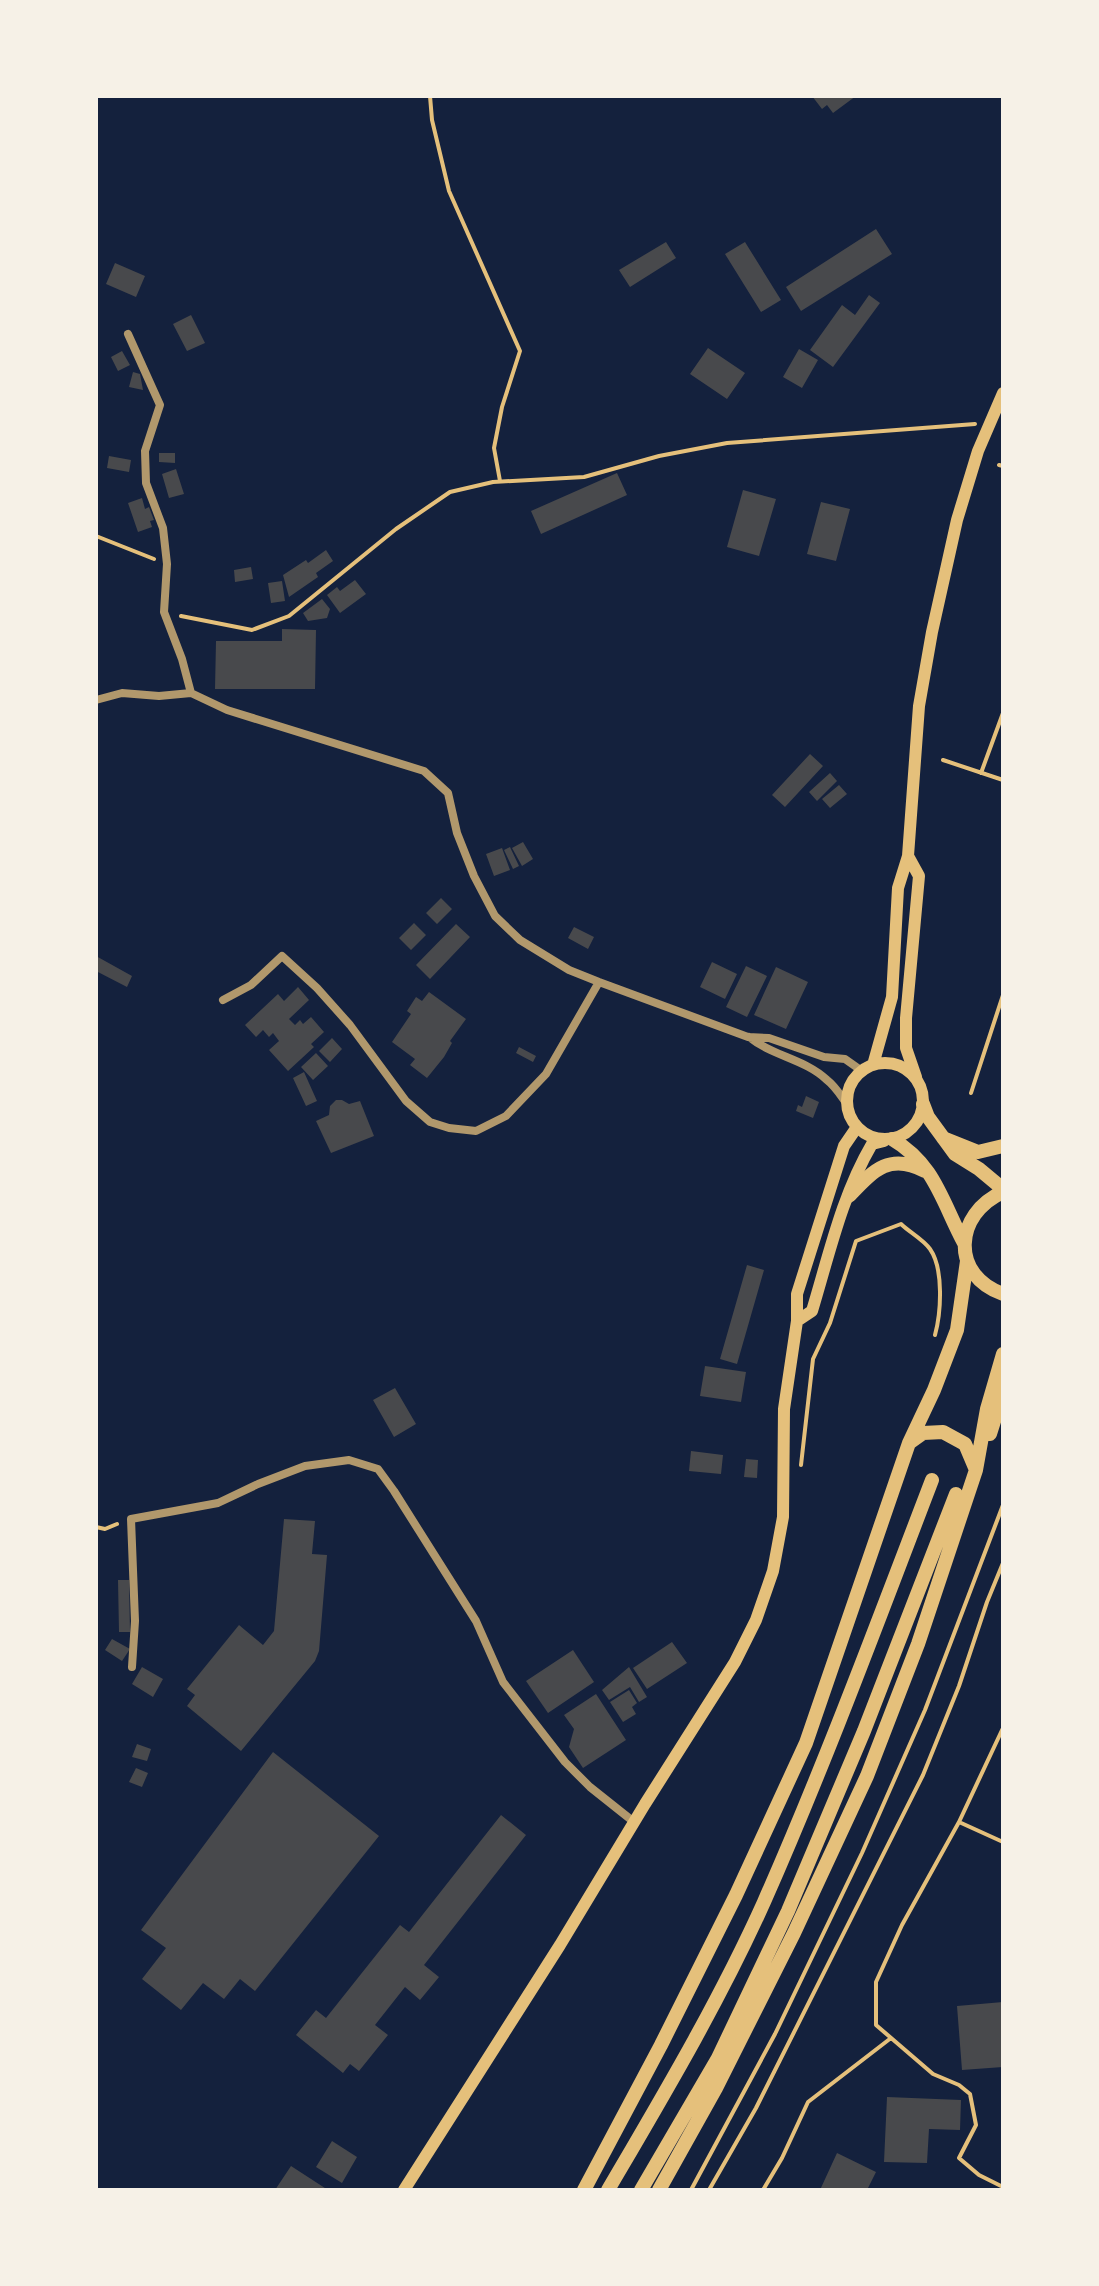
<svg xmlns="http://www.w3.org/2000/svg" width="1099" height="2286" viewBox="0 0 1099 2286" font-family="'Archivo Narrow',sans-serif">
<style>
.building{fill:#48494c}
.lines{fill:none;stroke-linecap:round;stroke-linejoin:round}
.path{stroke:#e5c07b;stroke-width:4}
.minor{stroke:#b1986c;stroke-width:8}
.secondary{stroke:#e5c07b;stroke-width:12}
.trunk{stroke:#e5c07b;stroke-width:14}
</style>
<rect width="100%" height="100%" fill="#14213d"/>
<!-- building -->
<path class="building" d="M812 96H856L833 113 827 105 822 109Z
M876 229 892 254 801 311 786 287Z
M666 242 676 258 630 287 619 270Z
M745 242 781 300 761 312 725 254Z
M115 263 145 276 136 297 106 284Z
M869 295 880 303 833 367 810 350 842 305 855 315Z
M191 315 205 343 187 351 173 324Z
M708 348 745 373 727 399 690 374Z
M799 349 818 360 802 388 783 377Z
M122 351 130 365 118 371 111 357Z
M133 372 140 374 143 390 129 387Z
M159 453H175V463L159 462Z
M109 456 131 460 129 472 107 468Z
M176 469 184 494 169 498 162 474Z
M617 473 627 495 541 534 531 511Z
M743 490 776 499 759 556 727 547Z
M142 498 145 509 149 507 154 520 150 521 152 527 138 532 128 503Z
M821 502 850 509 836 561 807 554Z
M326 550 333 561 316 573 318 577 289 597 283 575 306 560 308 563Z
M251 567 253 579 235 582 234 570Z
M355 580 366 594 340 613 327 595 337 587 340 591Z
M282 581 285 601 271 603 268 583Z
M322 599 330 609 327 618 308 621 303 613Z
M282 629 316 630 315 689H215L216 641H282Z
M810 754 823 766 785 807 772 795Z
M830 773 837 781 817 801 809 792Z
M839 785 847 794 830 808 822 799Z
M523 842 533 859 522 866 512 848Z
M510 847 519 866 513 869 504 850Z
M502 848 510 870 494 876 486 854Z
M441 898 452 909 437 924 426 913Z
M414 923 426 935 411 950 399 938Z
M456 924 470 937 430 979 416 965Z
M574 927 594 937 588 949 568 938Z
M96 956 132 976 127 987 96 971Z
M712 962 737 974 725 999 700 987Z
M746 966 767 976 747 1017 726 1007Z
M776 967 808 982 786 1029 754 1015Z
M298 987 309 1000 289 1019 295 1025 300 1020 303 1024 311 1017 324 1032 311 1044 314 1047 288 1071 269 1050 279 1041 273 1033 269 1037 263 1030 256 1037 245 1025 278 994 284 1001Z
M429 992 466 1019 450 1041 452 1043 444 1057 427 1078 410 1065 415 1059 392 1042 411 1014 407 1011 416 997 422 1001Z
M332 1038 342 1049 330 1062 319 1051Z
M519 1047 536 1056 533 1062 516 1053Z
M316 1053 328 1066 313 1080 301 1067Z
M304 1072 317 1101 306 1106 293 1078Z
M806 1096 819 1102 813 1118 796 1111 798 1105 802 1107Z
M336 1100H342L349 1104 360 1101 374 1136 331 1153 316 1121 329 1115 330 1106Z
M747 1265 764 1270 737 1364 720 1359Z
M705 1366 746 1372 741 1402 700 1396Z
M395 1388 416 1424 394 1437 373 1400Z
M691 1451 723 1455 721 1474 689 1471Z
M746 1459 758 1460 757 1478 744 1477Z
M284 1519 315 1521 312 1554 327 1555 319 1651 315 1661 241 1751 187 1706 195 1695 187 1689 239 1625 263 1645 274 1631Z
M118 1580H129L130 1632H119Z
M112 1639 130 1649 122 1661 105 1650Z
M672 1642 687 1663 647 1689 633 1668Z
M573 1650 594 1682 548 1713 526 1681Z
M142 1667 163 1679 153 1697 132 1684Z
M629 1667 647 1697 639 1702 630 1687 609 1700 602 1690Z
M629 1690 637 1703 632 1707 636 1714 623 1722 610 1702Z
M596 1694 626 1740 583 1768 569 1747 574 1729 564 1715Z
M137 1744 151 1749 147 1761 132 1757Z
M273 1752 379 1836 255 1991 240 1979 224 1999 203 1983 181 2010 142 1979 166 1948 141 1930Z
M136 1768 148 1773 142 1787 129 1782Z
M501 1815 526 1835 424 1965 439 1977 420 2000 405 1987 375 2025 388 2035 359 2071 350 2064 343 2073 296 2035 316 2010 326 2018 400 1925 409 1932Z
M1003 2002V2067L962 2070 957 2006Z
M887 2097 961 2100 960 2130 929 2129 927 2163 884 2162Z
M332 2141 357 2157 342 2183 316 2167Z
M837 2153 876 2172 867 2190H820Z
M291 2166 328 2190H275Z"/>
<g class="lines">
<!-- path -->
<path class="path" d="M430 96 432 120 449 191 520 351 502 407 494 448 500 481
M999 465 1003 466
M96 536 154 559
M181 616 252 630 289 616 396 529 450 492 493 482 584 477 659 456 727 443 975 424
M943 760 1003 780
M981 773 1003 713
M971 1093 1003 995
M801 1465 813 1359 830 1323 856 1241 901 1224C909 1232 923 1239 930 1249 944 1269 941 1313 935 1335
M96 1527 105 1529 117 1524
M1003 1728 959 1822 1003 1842
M959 1822 902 1925 876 1982V2025L933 2074 959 2085 970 2094 976 2125 959 2158 979 2175 1003 2187
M691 2190 775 2034 862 1853 925 1710 1003 1505
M709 2190 756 2108 923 1775 959 1686 987 1602 1003 1563
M763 2190 782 2158 808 2102 891 2038"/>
<!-- minor -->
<path class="minor" d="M128 334 160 405 145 451 146 483 163 528 167 564 164 612 182 659 191 693
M96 700 122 693 159 696 191 693 227 710 424 771 448 793 457 833 474 876 495 916 520 940 569 970 599 982 748 1037 769 1038 824 1057 845 1059 862 1071
M223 1000 251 985 282 956 317 988 350 1025 406 1101 430 1122 449 1128 476 1131 506 1116 546 1074 599 982
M749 1037C772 1056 805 1059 827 1080 835 1086 841 1096 847 1104
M132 1667 135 1621 131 1519 218 1503 258 1484 305 1466 349 1460 378 1469 394 1491 476 1621 503 1682 565 1762 590 1787 634 1822"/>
<!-- secondary -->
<path class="secondary" d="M908 856 919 876 906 1018V1048L916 1077
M847 1101a38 38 0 1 1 76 0a38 38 0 1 1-76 0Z
M873 1065 892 997 898 888 908 856 919 706 932 632 957 520 978 451 1003 393
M797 1321 812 1311C829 1255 842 1195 872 1144L884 1141
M404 2190 560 1945 645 1804 735 1662 756 1620 773 1571 783 1517 784 1409 797 1321V1294L844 1146 857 1127"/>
<!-- trunk -->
<path class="trunk" d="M923 1104 928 1117 955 1154 979 1169 1003 1189
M943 1138 978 1152 1003 1146
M892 1139C935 1164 942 1202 964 1243
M1003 1192C954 1214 950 1275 1003 1294
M849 1196C873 1171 889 1152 925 1171
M990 1434 1003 1393
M909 1443 923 1433 943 1432 965 1444 976 1470
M584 2190 661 2045 736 1895 806 1743 909 1443 934 1390 957 1330 967 1261
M608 2190C663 2096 719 2002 764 1902 825 1764 878 1621 932 1480
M641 2190 718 2058 788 1911 864 1731 956 1494
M659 2190 716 2088 794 1933 867 1776 918 1644 976 1470 987 1409 1003 1354"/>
</g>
<!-- border -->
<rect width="1099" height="2286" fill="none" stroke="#f6f1e7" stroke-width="196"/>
</svg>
